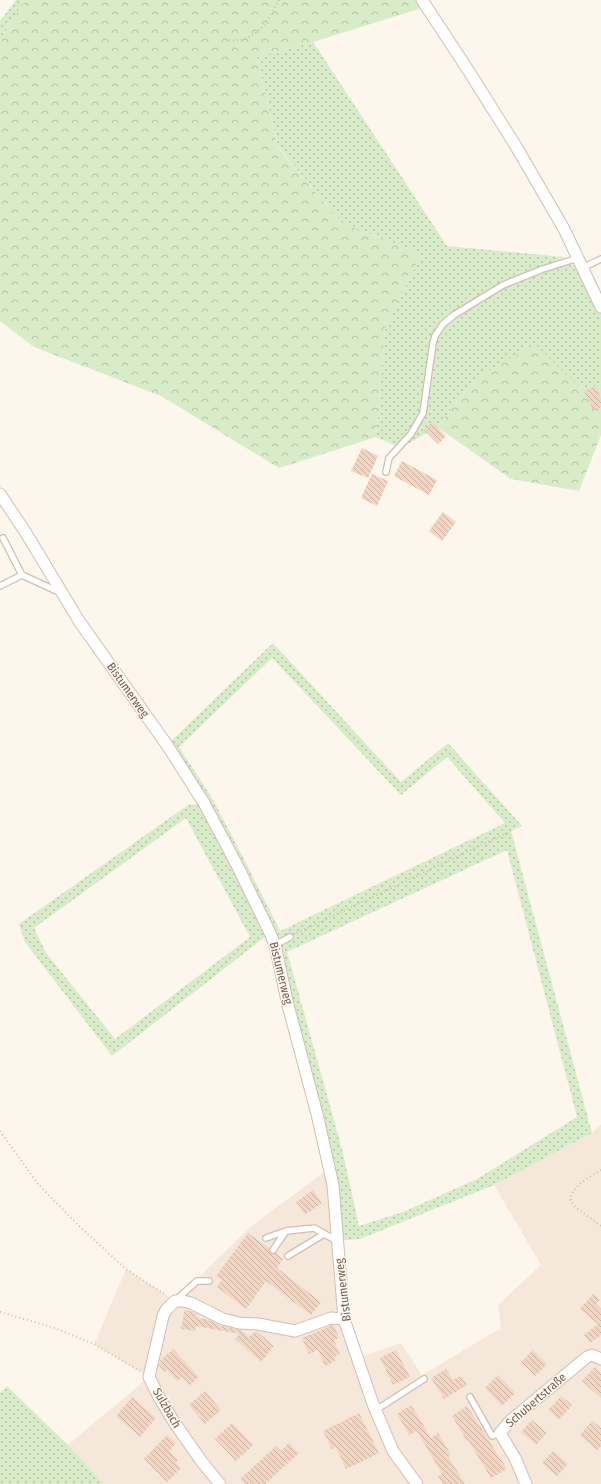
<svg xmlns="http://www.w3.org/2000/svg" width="601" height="1484" viewBox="0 0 601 1484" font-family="'Fira Sans Condensed',sans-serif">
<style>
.residential{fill:#f5e8da}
.green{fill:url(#green-dots);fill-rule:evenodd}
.forest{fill:url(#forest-crowns)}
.building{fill:url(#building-back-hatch)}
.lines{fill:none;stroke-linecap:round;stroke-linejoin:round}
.service-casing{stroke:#d1beb0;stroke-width:8}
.minor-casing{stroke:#d1beb0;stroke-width:13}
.path{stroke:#d9b8a5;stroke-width:2;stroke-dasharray:1 3;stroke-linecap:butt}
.service{stroke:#fff;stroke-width:5.5}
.minor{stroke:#fff;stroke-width:11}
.labels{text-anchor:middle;stroke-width:3;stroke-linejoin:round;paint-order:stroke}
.street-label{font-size:12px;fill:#7a5c4d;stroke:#fffaf3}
</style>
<defs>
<pattern id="green-dots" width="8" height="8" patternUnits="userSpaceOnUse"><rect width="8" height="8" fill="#d8ecc9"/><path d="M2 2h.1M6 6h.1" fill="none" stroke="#b4c2a5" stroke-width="1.8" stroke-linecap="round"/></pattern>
<pattern id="forest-crowns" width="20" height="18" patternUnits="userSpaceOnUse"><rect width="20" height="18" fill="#d8ecc9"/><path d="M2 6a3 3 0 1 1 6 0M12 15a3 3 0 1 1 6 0" fill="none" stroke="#b4c2a5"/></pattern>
<pattern id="building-back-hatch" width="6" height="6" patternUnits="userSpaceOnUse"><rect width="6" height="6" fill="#f3d5c3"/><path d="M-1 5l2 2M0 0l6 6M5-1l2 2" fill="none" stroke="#cab0a1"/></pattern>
</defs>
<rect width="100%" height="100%" fill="#fdf6ec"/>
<!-- residential -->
<path class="residential" d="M601 1124V1484H104L68 1445 149 1377 94 1344 126 1269 175 1301 250 1227 330 1168 344 1319 363 1356 401 1343 422 1375 501 1328 498 1305 541 1265 494 1185 592 1133Z"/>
<!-- green -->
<path class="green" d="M16 0H26L13 18 0 42V21Z
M313 42 447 246 564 257 537 270 570 263 581 270 601 311V383L584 391 476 378 437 427 401 448 376 437 385 329 421 254 342 223 278 147 257 57Z
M273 643 401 782 448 743 522 826 511 831 592 1133 494 1185 360 1239 337 1241 333 1185 270 933 112 1056 25 942 19 924 188 805 203 803 167 745ZM272 658 401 795 447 757 505 823 280 931 246 863 212 798 179 747ZM186 818 250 937 115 1039 46 953 34 928ZM507 850 577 1117 477 1179 403 1212 359 1226 342 1149 287 952Z
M7 1386 68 1445 104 1484H0V1393Z"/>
<!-- forest -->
<path class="forest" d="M26 0H416L422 8 313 42 257 57 278 148 342 223 421 254 385 329 376 437 279 468 161 396 34 347 0 321V42L13 18Z
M535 344 584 391 601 383V435L579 491 511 479 437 427 476 378Z"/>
<!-- building -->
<path class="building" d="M595 386 601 399V407L594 411 584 391Z
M432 422 446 436 438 444 424 430Z
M362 448 378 456 368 478 351 471Z
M402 461 437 480 429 495 394 476Z
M372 474 388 481 377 506 361 498Z
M443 512 456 522 442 541 429 531Z
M313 1190 322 1203 305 1215 296 1202Z
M248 1233 269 1248 270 1253H276L283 1259 277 1268 321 1302 311 1315 266 1281 246 1309 217 1287 222 1280 216 1276Z
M593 1294 600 1300 596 1304 601 1309V1335L590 1343 584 1335 598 1324 580 1309Z
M185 1309 197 1314 196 1317 209 1320 221 1326 241 1330 249 1337 256 1331 274 1346 261 1362 235 1339 239 1334 196 1326 195 1331 181 1329Z
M332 1325H334L339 1338 334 1340 340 1355 333 1357 335 1361 325 1366 318 1350 309 1354 302 1338Z
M173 1349 199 1377 190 1385 182 1377 177 1381 167 1370 165 1372 159 1366 160 1361Z
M396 1350 410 1377 393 1385 380 1358Z
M533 1350 547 1364 535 1376 521 1362Z
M595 1367 601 1373V1398L582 1381Z
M446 1369 453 1380 461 1376 467 1385 444 1399 431 1378Z
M498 1375 515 1393 502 1406 485 1388Z
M205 1391 221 1410 205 1424 189 1405Z
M561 1396 572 1405 559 1420 548 1410Z
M132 1397 156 1418 140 1437 116 1416Z
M411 1405 431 1438 438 1433 451 1455 448 1456 465 1484H443L438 1476 442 1474 417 1431 409 1435 397 1414Z
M467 1406 507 1469 491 1478 468 1440 467 1441 452 1416Z
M359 1413 379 1453 346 1469 336 1447 332 1449 323 1431Z
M532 1420 547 1433 536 1445 521 1432Z
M592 1421 601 1428V1446L597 1450 580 1435Z
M232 1423 253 1445 236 1461 215 1439Z
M167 1435 176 1443 169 1451 178 1460 176 1463 181 1468 167 1482 144 1459Z
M289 1443 299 1453 265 1484H244L240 1479 276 1446 281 1451Z
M553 1451 568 1464 557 1476 542 1463Z"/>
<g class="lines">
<!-- service casing -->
<g class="service-casing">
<path id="service" d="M582 268 601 259
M386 472 389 458 411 434 423 413 433 343 435 336 443 324 454 315 503 285 543 269 578 258
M3 538 22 575 59 592
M0 586 22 575
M275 945 290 937
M266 1238 286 1231
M273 1250 286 1231 314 1228 337 1241
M288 1256 324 1234
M177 1299 197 1281H209
M470 1397 492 1436 500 1433
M376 1410 424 1379"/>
</g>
<!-- minor casing -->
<g class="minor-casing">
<path id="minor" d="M422 0 468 70 517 148 564 229 601 307
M0 494 26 533 79 621 167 745 204 803 238 867 270 933 275 945 288 1005 317 1114 333 1185 344 1319 373 1404 393 1451 417 1484
M220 1484 202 1462 174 1422 160 1399 149 1377 163 1316 166 1310 175 1301H183L191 1303 223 1319 239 1323 258 1324 295 1331 331 1318 344 1319
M526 1484 515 1458 500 1433 510 1421 587 1357 592 1355 601 1359"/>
</g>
<!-- path -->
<path class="path" d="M229 40C256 44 268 20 279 0
M297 933 511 831
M0 1131 38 1184 81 1228 126 1269 166 1295
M601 1170C590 1177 573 1185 570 1199L574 1206 601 1226
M0 1312 52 1327 94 1344 140 1371"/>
<!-- service -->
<use href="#service" class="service"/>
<!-- minor -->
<use href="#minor" class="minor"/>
</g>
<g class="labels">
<!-- street labels -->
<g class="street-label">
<text transform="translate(128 690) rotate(55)" y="4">Bistumerweg</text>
<text transform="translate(281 973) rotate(76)" y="4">Bistumerweg</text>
<text transform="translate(343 1290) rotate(-97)" y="4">Bistumerweg</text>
<text transform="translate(536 1400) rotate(-41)" y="4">Schubertstraße</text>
<text transform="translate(167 1408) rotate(60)" y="4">Sulzbach</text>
</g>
</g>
</svg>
